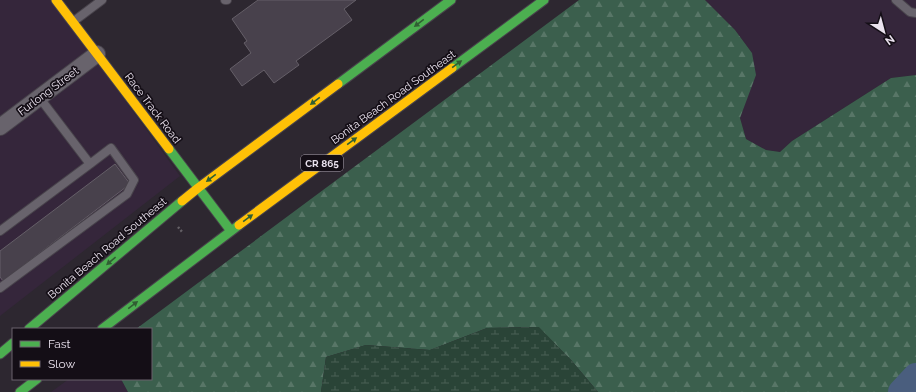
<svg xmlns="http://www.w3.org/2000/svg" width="916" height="392" viewBox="0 0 916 392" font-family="Raleway,sans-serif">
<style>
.built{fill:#35263b}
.forest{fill:url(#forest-firs)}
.wetland{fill:url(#wetland-marsh)}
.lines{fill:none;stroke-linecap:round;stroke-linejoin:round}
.river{stroke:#4a5e7e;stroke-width:26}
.building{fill:#48414c;stroke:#655f68}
.lane-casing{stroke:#48434b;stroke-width:10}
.street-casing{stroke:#48434b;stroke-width:18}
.fast-casing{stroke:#48434b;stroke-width:11}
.slow-casing{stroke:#48434b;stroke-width:11}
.path{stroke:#646066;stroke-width:2.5;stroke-dasharray:2 2;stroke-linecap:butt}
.lane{stroke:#68636c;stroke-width:8}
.street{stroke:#68636c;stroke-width:16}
.fast{stroke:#4caf50;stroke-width:9}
.slow{stroke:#ffc107;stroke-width:9}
.oneway{fill:#305e33}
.labels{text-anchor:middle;stroke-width:3.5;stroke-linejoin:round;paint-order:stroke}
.shield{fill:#140e16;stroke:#aaa2ad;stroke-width:1}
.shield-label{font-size:10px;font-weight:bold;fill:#eae2ee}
.street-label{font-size:11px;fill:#eae2ee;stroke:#140e16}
</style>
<defs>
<pattern id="forest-firs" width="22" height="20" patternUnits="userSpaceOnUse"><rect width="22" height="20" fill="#3b5f4d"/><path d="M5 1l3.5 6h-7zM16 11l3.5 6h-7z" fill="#587667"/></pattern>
<pattern id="wetland-marsh" width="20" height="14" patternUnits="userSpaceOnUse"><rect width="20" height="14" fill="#2a4437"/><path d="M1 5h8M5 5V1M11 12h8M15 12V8" fill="none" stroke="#495f54"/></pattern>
</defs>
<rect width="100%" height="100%" fill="#2d2730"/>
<!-- built -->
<path class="built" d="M0 0H52L180 176 0 316Z
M705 0H916V75L891 78 792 141 780 152 766 150 746 139 740 118 747 98 752 53 735 30Z
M69 379H121L128 392H51Z"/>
<!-- forest -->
<path class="forest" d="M579 0H705L735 30 752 53 756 75 740 118 746 139 766 150 780 152 792 141 891 78 916 75V392H598L571 360 538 327 487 328 430 350 366 345 326 357 321 392H128L121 379H151V329H136Z"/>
<!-- wetland -->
<path class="wetland" d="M539 327 571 360 598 392H321L326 357 366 345 430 350 487 328Z"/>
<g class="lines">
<!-- river -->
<path class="river" d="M901 392 916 376"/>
</g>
<!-- building -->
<path class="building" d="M258 0H356L344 9 352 20 296 61 299 65 274 83 264 70 242 86 230 69 251 53 244 43 247 41 232 19Z
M115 164 130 184 3 281 0 277V251Z"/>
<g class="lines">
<!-- lane casing -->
<g class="lane-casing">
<path id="lane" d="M225 0H227
M896 0 910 12 916 13
M74 21 102 0
M0 231 90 164 39 97
M0 288 127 194 134 180 111 148 90 164"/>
</g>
<!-- street casing -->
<g class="street-casing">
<path id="street" d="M0 127 97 54"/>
</g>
<!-- fast casing -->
<g class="fast-casing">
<path id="fast" d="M452 68 544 0
M338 84 451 0
M169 149 231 231
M29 329 182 201
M102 329 239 225
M0 354 13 343
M20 392 37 379"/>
</g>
<!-- slow casing -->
<g class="slow-casing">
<path id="slow" d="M56 0 169 149
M182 201 198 188 338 84
M239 225 452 68"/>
</g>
<!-- path -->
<path class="path" d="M178 227 183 233"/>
<!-- lane -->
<use href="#lane" class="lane"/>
<!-- street -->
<use href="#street" class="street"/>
<!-- fast -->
<use href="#fast" class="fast"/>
<!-- slow -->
<use href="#slow" class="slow"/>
</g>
<!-- one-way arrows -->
<defs><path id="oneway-solid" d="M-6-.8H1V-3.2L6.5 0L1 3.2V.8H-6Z"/></defs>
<g class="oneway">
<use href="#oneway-solid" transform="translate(419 23) rotate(143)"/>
<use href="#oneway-solid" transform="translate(457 64) rotate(-36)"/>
<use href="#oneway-solid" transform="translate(315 101) rotate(143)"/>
<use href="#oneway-solid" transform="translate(352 141) rotate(-36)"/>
<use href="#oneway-solid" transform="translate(211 178) rotate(143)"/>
<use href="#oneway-solid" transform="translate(248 218) rotate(-36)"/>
<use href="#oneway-solid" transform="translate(111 261) rotate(140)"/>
<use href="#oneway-solid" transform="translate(133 305) rotate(-37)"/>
</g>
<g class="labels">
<!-- shield labels -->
<rect class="shield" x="301" y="155" width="42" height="16" rx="3"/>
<g class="shield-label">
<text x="322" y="167">CR 865</text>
</g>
<!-- street labels -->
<g class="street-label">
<text transform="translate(48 91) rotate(-37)" y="4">Furlong Street</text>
<text transform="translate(393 97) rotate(-36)" y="4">Bonita Beach Road Southeast</text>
<text transform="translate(153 108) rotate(53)" y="4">Race Track Road</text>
<text transform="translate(107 248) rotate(-40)" y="4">Bonita Beach Road Southeast</text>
</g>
</g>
<!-- legend -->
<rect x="12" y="328" width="140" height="52" fill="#140e16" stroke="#6a636c"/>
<rect x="20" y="341" width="20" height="6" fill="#4caf50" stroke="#6a636c"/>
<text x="48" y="348" font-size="12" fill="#eae2ee">Fast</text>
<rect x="20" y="361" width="20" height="6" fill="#ffc107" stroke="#6a636c"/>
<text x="48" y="368" font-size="12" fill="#eae2ee">Slow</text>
<!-- north arrow -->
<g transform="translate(884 32) rotate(144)" stroke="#140e16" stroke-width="3" paint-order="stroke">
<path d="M0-3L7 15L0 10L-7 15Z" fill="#eae2ee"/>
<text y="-6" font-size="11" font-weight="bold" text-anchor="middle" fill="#eae2ee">N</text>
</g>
</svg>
